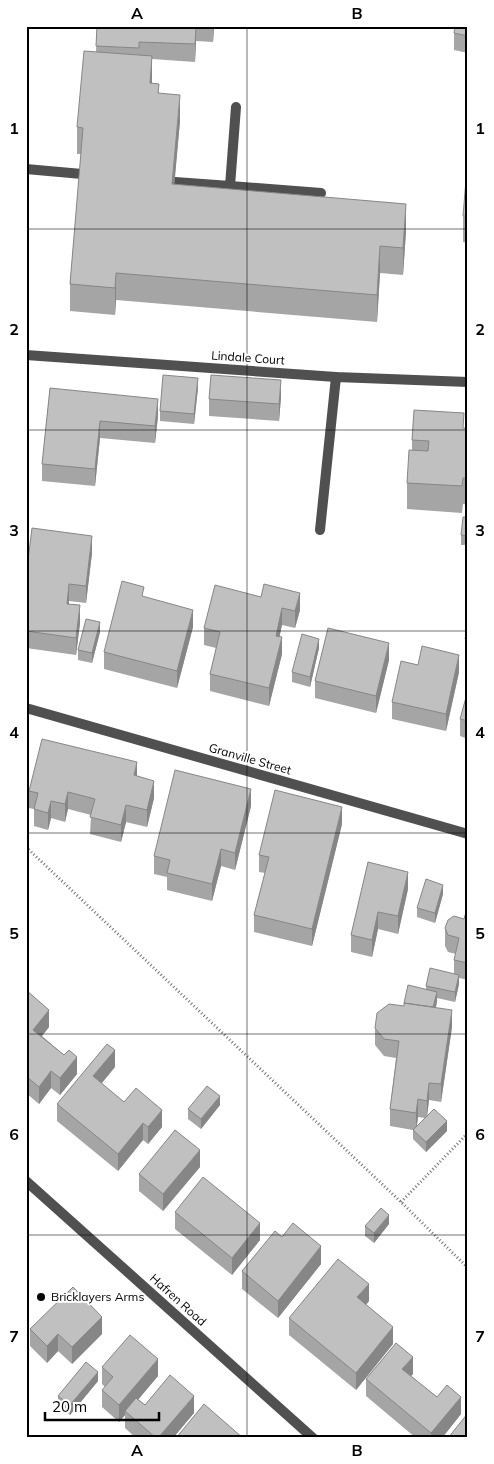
<svg xmlns="http://www.w3.org/2000/svg" width="494" height="1464" viewBox="0 0 494 1464" font-family="Mulish,sans-serif">
<style>
.lines{fill:none;stroke-linecap:round;stroke-linejoin:round}
.path{stroke:#727272;stroke-width:3;stroke-dasharray:1 2.5;stroke-linecap:butt}
.lane{stroke:#505050;stroke-width:10}
.street{stroke:#505050;stroke-width:10}
.wall{fill:#a5a5a5;fill-rule:evenodd}
.shaded-wall{fill:#868686}
.building{fill:#c0c0c0;stroke:#868686}
.grid{fill:none;stroke:#000;stroke-width:1;stroke-opacity:0.55}
.poi-dot{fill:#000;stroke:#fff;stroke-width:2}
.labels{text-anchor:middle;stroke-width:4;stroke-linejoin:round;paint-order:stroke}
.street-label{font-size:12px;fill:#000;stroke:#fff}
.poi-label{font-size:12px;fill:#000;stroke:#fff;text-anchor:start}
.neatline{fill:none;stroke:#000;stroke-width:2}
.grid-label{font-size:16px;text-anchor:middle;font-weight:bold;fill:#000}
</style>
<rect width="100%" height="100%" fill="#fff"/>
<g class="lines">
<!-- path -->
<path class="path" d="M26 847 401 1202 468 1268
M401 1202 468 1133"/>
<!-- lane -->
<path class="lane" d="M26 169 82 174
M175 182 230 186 236 107
M230 186 321 193
M320 530 336 377"/>
<!-- street -->
<path class="street" d="M26 355 336 377 468 382
M26 708 468 834
M26 1181 313 1438"/>
</g>
<!-- wall -->
<path class="wall" d="M97 26H214L213 42 196 41 195 62 152 59V83L180 121 174 184 406 231 403 275 380 273 377 322 116 300 115 315 70 311V284L81 154H77V127L96 52Z
M468 26V53L454 50V33Z
M468 180V243L463 242V216Z
M50 388 158 416 155 443 100 438 95 486 42 481V464Z
M198 388 194 424 160 421V411Z
M281 397 279 421 209 416V399Z
M464 428H468V505L463 504 462 513 407 509V483L412 450V440Z
M468 517V545H461V535Z
M92 553 86 603 69 601V604L80 623 76 655 26 648V576Z
M144 597 193 627 177 688 104 669V652Z
M261 597 300 610 295 628 282 625 279 637 282 654 269 706 210 691V674L216 648 204 645V628Z
M468 627V650L465 649V639Z
M100 632 92 663 78 660V650Z
M319 648 310 687 292 682V672Z
M389 660 376 713 315 698V681Z
M418 665 459 672 446 731 392 719V702Z
M468 690V739L460 736V719Z
M137 776 154 798 147 827 126 822 121 842 90 834 91 815 68 809 65 822 51 818 48 830 34 826V809L29 808V791Z
M251 806 235 870 221 866 212 901 167 890V877L154 874V856Z
M342 824 312 946 254 932V915L265 873 259 872V855Z
M368 862 408 889 398 934 378 929 372 957 351 952V935Z
M443 894 435 923 417 917V908Z
M468 905V980L459 978V984L455 1002 437 998 436 1007 452 1027 441 1102 429 1100 427 1115 447 1131 426 1152 413 1139V1130L390 1126V1109L396 1058 384 1056 375 1045V1028L426 990V986L454 974V960L456 954 448 952 445 946V928L464 919ZM418 1117 425 1118 417 1126Z
M26 990 49 1027 42 1036 64 1055 77 1074 60 1095 51 1088 39 1104 26 1093Z
M115 1067 101 1083 124 1102 162 1127 148 1144 143 1140 118 1171 57 1121V1104Z
M220 1105 201 1129 188 1119V1109Z
M200 1167 163 1211 139 1191V1174Z
M175 1212 260 1240 232 1275 175 1229Z
M389 1224 374 1243 365 1236V1226Z
M282 1237 321 1264 278 1318 242 1289V1271Z
M369 1301 366 1305 393 1344 356 1390 289 1335V1318Z
M30 1329 102 1334 72 1364 58 1351 47 1363 30 1346Z
M102 1367 158 1376 138 1399 145 1405 194 1413 173 1438H136L125 1428V1415L119 1422 102 1407V1390L105 1387 102 1384Z
M413 1374 411 1376 437 1397 461 1414 442 1438H416L366 1396V1379Z
M98 1381 70 1415 58 1405V1396Z"/>
<!-- shaded-wall -->
<path class="shaded-wall" d="M196 26V41L195 62V44Z
M213 26H214L213 42Z
M152 56V83H150Z
M180 95V121L172 211V184Z
M406 204V231L403 275V248Z
M380 246V273L377 322V295Z
M116 273V300L115 315V288Z
M198 378V388L194 424V414Z
M281 380V397L279 421V404Z
M158 399V416L155 443V426Z
M100 421V438L95 486V469Z
M92 536V553L86 603V586Z
M69 584V601L67 621V604Z
M300 593V610L295 628V611Z
M80 605V623L76 655V638Z
M282 608V625L276 653V636Z
M193 610V627L177 688V671Z
M100 622V632L92 663V653Z
M282 637V654L269 706V688Z
M319 639V648L310 687V677Z
M389 643V660L376 713V696Z
M459 655V672L446 731V714Z
M137 762V779L134 775Z
M154 781V798L147 827V810Z
M251 789V806L235 870V853Z
M68 792V809L65 822V804Z
M51 801V818L48 830V813Z
M126 805V822L121 842V825Z
M342 807V824L312 946V929Z
M221 849V866L212 901V884Z
M408 872V889L398 934V916Z
M443 885V894L435 923V913Z
M378 912V929L372 957V940Z
M459 975V984L455 1002V992Z
M437 992V1002L433 1019V1009Z
M49 1010V1027L33 1047V1030Z
M452 1010V1027L441 1102V1084Z
M115 1050V1067L93 1094V1076Z
M77 1057V1074L60 1095V1078Z
M51 1071V1088L39 1104V1087Z
M429 1083V1100L427 1118V1101Z
M220 1096V1105L201 1129V1119Z
M418 1099V1117L416 1130V1113Z
M162 1110V1127L148 1144V1127Z
M447 1121V1131L426 1152V1142Z
M143 1123V1140L118 1171V1154Z
M200 1150V1167L163 1211V1194Z
M389 1215V1224L374 1243V1233Z
M260 1223V1240L232 1275V1258Z
M321 1246V1264L278 1318V1301Z
M369 1284V1301L357 1315V1297Z
M102 1317V1334L72 1364V1347Z
M393 1327V1344L356 1390V1373Z
M58 1334V1351L47 1363V1346Z
M413 1357V1374L402 1386V1369Z
M158 1359V1376L127 1413 125 1411V1415L119 1422V1405Z
M98 1372V1381L70 1415V1405Z
M194 1396V1413L173 1438H158Z
M461 1397V1414L442 1438H431V1433Z"/>
<!-- building -->
<path class="building" d="M97 26H196L195 44 139 42V48L96 46Z
M455 26H468V36L454 33Z
M84 51 152 56 150 83 159 84 158 93 180 95 172 184 406 204 403 248 380 246 377 295 116 273 115 288 70 284 83 128 77 127Z
M466 180H468V216H463Z
M163 375 198 378 194 414 160 411Z
M211 375 281 380 279 404 209 399Z
M50 388 158 399 155 426 100 421 95 469 42 464Z
M414 410 464 413 463 428H468V478H463L462 486 407 483 409 450 428 451 429 441 412 440Z
M463 517H468V536L461 535Z
M32 528 92 536 86 586 69 584 67 604 80 605 76 638 26 631V576Z
M122 581 144 587 142 596 193 610 177 671 104 652Z
M264 584 300 593 295 611 282 608 276 636 282 637 269 688 210 674 220 632 204 628 215 585 261 597Z
M86 619 100 622 92 653 78 650Z
M468 627V640L465 639Z
M328 628 389 643 376 696 315 681Z
M302 634 319 639 310 677 292 672Z
M422 646 459 655 446 714 392 702 401 661 418 665Z
M468 690V721L460 719Z
M42 739 137 762 134 775 154 781 147 810 126 805 121 825 90 817 95 799 68 792 65 804 51 801 48 813 34 809 38 793 29 791Z
M175 770 251 789 235 853 221 849 212 884 167 873 170 860 154 856Z
M275 790 342 807 312 929 254 915 269 857 259 855Z
M368 862 408 872 398 916 378 912 372 940 351 935Z
M426 879 443 885 435 913 417 908Z
M468 905V963L454 960 459 938 448 935 445 928 448 920 454 916 464 919Z
M430 968 459 975 455 992 426 986Z
M408 985 437 992 433 1007 404 1003Z
M26 990 49 1010 33 1030 64 1055 69 1050 77 1057 60 1078 51 1071 39 1087 26 1076Z
M404 1003 452 1010 441 1084 429 1083 427 1101 418 1099 416 1113 390 1109 399 1041 384 1039 375 1028 377 1013 389 1004 404 1006Z
M107 1044 115 1050 93 1076 124 1102 136 1088 162 1110 148 1127 143 1123 118 1154 57 1104Z
M207 1086 220 1096 201 1119 188 1109Z
M434 1109 447 1121 426 1142 413 1130Z
M175 1130 200 1150 163 1194 139 1174Z
M203 1177 260 1223 232 1258 175 1212Z
M381 1208 389 1215 374 1233 365 1226Z
M293 1223 321 1246 278 1301 242 1271 275 1231 282 1237Z
M338 1259 369 1284 357 1297 393 1327 356 1373 289 1318Z
M73 1287 102 1317 72 1347 58 1334 47 1346 30 1329Z
M130 1335 158 1359 119 1405 102 1390 113 1377 102 1367Z
M396 1343 413 1357 402 1369 437 1397 447 1385 461 1397 431 1433 366 1379Z
M86 1362 98 1372 70 1405 58 1396Z
M170 1375 194 1396 158 1438H156L125 1411 136 1398 145 1405Z
M204 1404 243 1438H176Z
M468 1413V1438H448Z"/>
<!-- grid -->
<path class="grid" d="M247 26V1438M26 229H468M26 430H468M26 631H468M26 833H468M26 1034H468M26 1235H468"/>
<!-- markers -->
<circle class="poi-dot" cx="41" cy="1297" r="5"/>
<g class="labels">
<!-- street labels -->
<g class="street-label">
<text transform="translate(248 358) rotate(4)" y="4">Lindale Court</text>
<text transform="translate(250 759) rotate(16)" y="4">Granville Street</text>
<text transform="translate(178 1300) rotate(42)" y="4">Hafren Road</text>
</g>
<!-- poi labels -->
<g class="poi-label">
<text x="51" y="1301">Bricklayers Arms</text>
</g>
</g>
<!-- border -->
<rect width="494" height="1464" fill="none" stroke="#ffffff" stroke-width="55"/>
<!-- scale -->
<path d="M45 1412v8h114v-8" fill="none" stroke="#000000" stroke-width="2.5"/>
<text x="52" y="1412" font-size="15" fill="#000000" stroke="#ffffff" stroke-width="4" paint-order="stroke">20 m</text>
<rect x="28" y="28" width="438" height="1408" class="neatline"/>
<g class="grid-label">
<text x="137" y="19">A</text>
<text x="357" y="19">B</text>
<text x="14" y="134">1</text>
<text x="480" y="134">1</text>
<text x="14" y="335">2</text>
<text x="480" y="335">2</text>
<text x="14" y="536">3</text>
<text x="480" y="536">3</text>
<text x="14" y="738">4</text>
<text x="480" y="738">4</text>
<text x="14" y="939">5</text>
<text x="480" y="939">5</text>
<text x="14" y="1140">6</text>
<text x="480" y="1140">6</text>
<text x="14" y="1342">7</text>
<text x="480" y="1342">7</text>
<text x="137" y="1456">A</text>
<text x="357" y="1456">B</text>
</g>
</svg>
